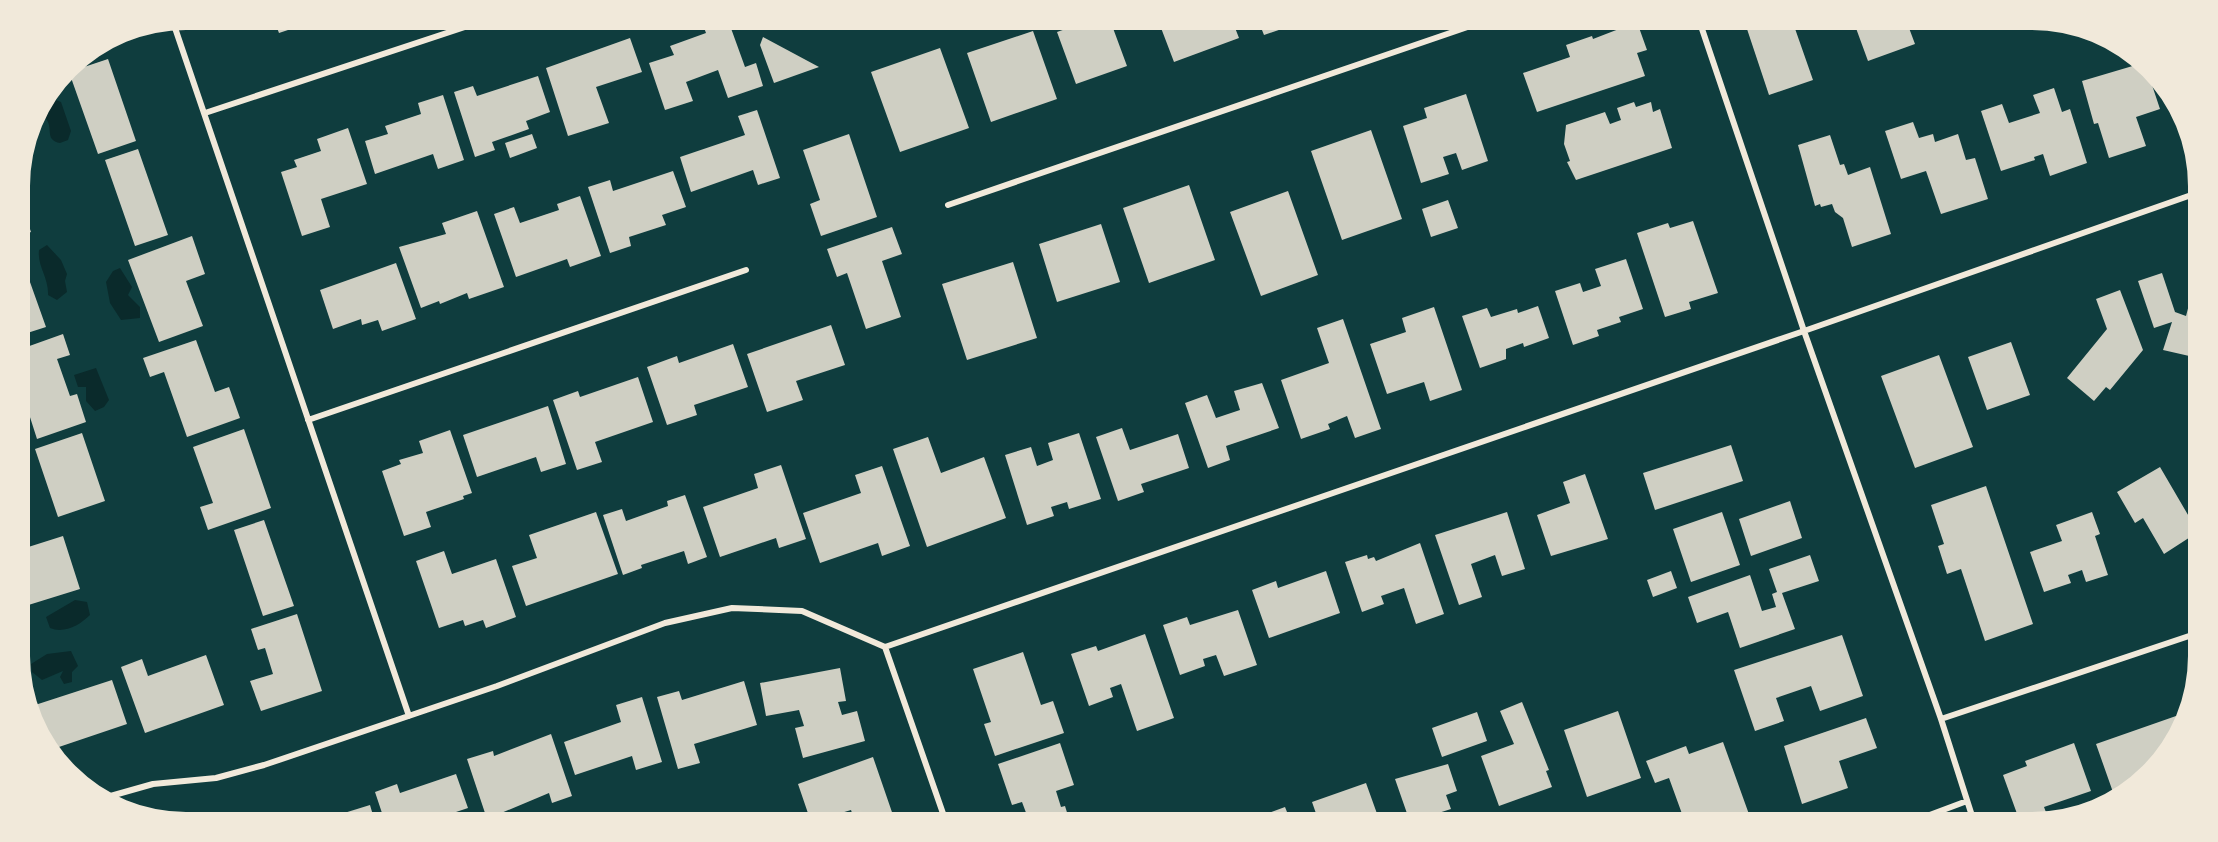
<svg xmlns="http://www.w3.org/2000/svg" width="2218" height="842" viewBox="0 0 2218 842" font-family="'Times New Roman',serif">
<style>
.water{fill:#0a2a2b}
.building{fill:#cfcfc3}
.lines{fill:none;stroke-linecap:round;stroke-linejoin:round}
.minor{stroke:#f1e9da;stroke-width:6}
</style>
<rect width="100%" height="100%" fill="#0f3d3e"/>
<!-- water -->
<path class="water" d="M50 98 61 102 71 131 68 140 60 143C46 140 52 132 48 122 46 117 41 115 39 110Z
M47 245 61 260 67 274 65 281 67 292 57 300 48 295C49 278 37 266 39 250Z
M120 268 132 287 128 295 140 307V318L121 320 110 303 106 282 113 271Z
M96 368 109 400 104 407 95 411 86 401V387H78L74 375Z
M75 600 87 602 90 615C80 625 64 634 50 628L46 617Z
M71 651 78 666 72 672V682L64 684 60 677 63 671 42 680 32 672 31 664 47 654Z"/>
<!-- building -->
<path class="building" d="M228 20H261L232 30Z
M274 20H308L309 23 279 33Z
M719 20H728L745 67 756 63 763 86 728 98 718 70 686 82 693 101 665 110 649 63 674 55 670 46 706 33 703 25Z
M758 20H775L760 25Z
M1091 20H1110L1127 66 1076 84 1057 32Z
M1158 20H1232L1239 38 1174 62Z
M1258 20H1308L1264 35Z
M1765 20H1792L1813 80 1769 95 1746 26Z
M1853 20H1906L1915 44 1868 61Z
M1637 22 1647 50 1637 53 1645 76 1537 112 1523 73 1570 57 1566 45 1592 36 1593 39Z
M1033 31 1057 99 991 122 967 53Z
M763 37 819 67 774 83 760 45Z
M630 38 642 72 596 87 609 123 568 136 546 68Z
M105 43 107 48 90 54V53Z
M940 48 969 128 900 152 871 72Z
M108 59 136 141 98 154 69 72Z
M2136 65 2148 73 2160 109 2136 117 2146 146 2109 158 2098 123 2094 124 2082 81Z
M538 76 550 112 526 121 529 129 492 142 495 150 475 157 454 92 473 86 477 96Z
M2054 88 2062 112 2070 109 2087 163 2050 176 2043 154 2034 157 2035 160 2001 171 1981 111 2002 104 2009 123 2040 113 2033 95Z
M1466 94 1488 161 1462 170 1456 153 1443 157 1449 174 1421 183 1403 126 1427 118 1424 108Z
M443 95 464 160 438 169 433 154 375 174 365 141 388 134 385 126 421 114 418 103Z
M1634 102 1636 107 1651 102 1653 112 1660 109 1672 148 1576 180 1567 162 1570 161 1564 144 1566 125 1605 112 1610 124 1621 120 1617 108Z
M757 110 780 178 758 185 753 170 691 192 680 157 745 135 738 116Z
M1913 122 1919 138 1933 134 1935 142 1958 134 1966 160 1975 158 1988 199 1941 214 1926 171 1901 179 1885 131Z
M348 128 367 184 321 199 330 227 302 236 281 172 297 167 294 160 321 151 317 139Z
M1371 130 1402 219 1342 240 1311 151Z
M532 134 537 148 510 158 505 143Z
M849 134 877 217 821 236 810 204 820 200 803 150Z
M1830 135 1840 165 1844 164 1848 175 1870 167 1891 234 1852 247 1843 218 1835 212 1832 204 1821 207 1820 204 1815 206 1798 145Z
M138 149 168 235 135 246 105 160Z
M673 171 686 207 662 215 666 225 629 237 631 246 610 253 588 187 610 180 613 191Z
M1189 185 1215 260 1149 283 1123 208Z
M1288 191 1318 275 1261 296 1230 212Z
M580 196 601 256 570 267 567 259 516 277 494 214 514 207 520 223 559 210 557 204Z
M1448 200 1458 228 1431 237 1422 209Z
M23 208 31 232 20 236V209Z
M477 211 504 287 469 299 467 293 440 304 439 301 421 308 399 247 446 234 442 223Z
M1693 221 1718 293 1689 302 1691 309 1665 317 1637 233 1668 223 1670 228Z
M1101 224 1120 282 1057 302 1039 244Z
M892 227 902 254 882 261 901 317 866 329 847 273 837 277 827 249Z
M192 236 205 274 186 281 203 326 159 342 128 260Z
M20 254 46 327 21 335Z
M1626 259 1643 309 1619 317 1621 322 1597 330 1599 336 1573 345 1555 291 1580 283 1583 292 1601 286 1595 269Z
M1013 262 1037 338 967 360 942 284Z
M396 263 416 319 382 331 378 320 362 325 361 319 333 329 320 290Z
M2162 273 2175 312 2186 316 2191 297 2197 299 2198 358 2163 350 2172 322 2154 328 2138 281Z
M2120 290 2143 350 2110 390 2106 387 2094 401 2067 378 2107 329 2096 299Z
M1538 306 1549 338 1524 347 1523 343 1506 349V359L1480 368 1462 316 1487 308 1491 317 1517 309 1518 313Z
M1434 307 1462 390 1430 401 1424 382 1387 394 1370 344 1406 332 1402 318Z
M1343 319 1381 429 1355 438 1347 416 1328 424 1330 429 1301 439 1281 380 1329 363 1317 328Z
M831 325 845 365 796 381 803 400 767 412 747 354Z
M63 334 70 355 57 359 70 396 77 394 86 422 37 439 29 414 23 416 21 411V349Z
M196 340 215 392 229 387 240 418 187 437 164 372 150 377 143 358Z
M2011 342 2030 395 1987 410 1968 357Z
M733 344 748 387 694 405 697 415 667 425 647 367 677 356 679 363Z
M1939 355 1973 447 1915 468 1881 376Z
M638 377 653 422 595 442 602 462 577 470 553 400 578 391 580 397Z
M1262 383 1279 428 1226 446 1230 460 1208 468 1185 403 1207 395 1216 418 1240 410 1234 391Z
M548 406 566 464 541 472 536 457 477 477 463 435Z
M1122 428 1130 450 1178 434 1189 468 1141 484 1144 492 1118 501 1096 437Z
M244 429 271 508 208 530 200 507 213 503 193 447Z
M450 430 472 493 463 496 464 499 426 512 431 527 404 536 382 471 401 464 399 460 423 453 419 441Z
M82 433 105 501 58 517 35 449Z
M1079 433 1101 499 1069 509 1067 502 1051 507 1054 516 1027 525 1005 455 1031 447 1037 466 1053 460 1048 443Z
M928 437 941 473 984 457 1006 518 927 547 893 449Z
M1731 445 1743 481 1655 510 1643 473Z
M781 465 806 539 779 548 776 538 720 557 703 507 758 488 754 474Z
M882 466 910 546 882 556 878 543 820 563 803 513 861 493 855 475Z
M2160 467 2198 532 2164 554 2143 518 2135 523 2117 492Z
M1585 474 1608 539 1551 556 1537 515 1570 503 1563 482Z
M1986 486 2033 624 1985 641 1961 569 1947 574 1938 546 1944 544 1931 505Z
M685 495 707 557 688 564 684 551 641 565 642 568 623 575 603 515 622 509 626 521 668 506 667 501Z
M1790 501 1802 538 1751 556 1739 519Z
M596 512 618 574 526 606 512 566 537 558 529 535Z
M1507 512 1525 569 1502 576 1495 555 1471 564 1482 597 1459 605 1435 535Z
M1722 512 1740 565 1691 582 1673 529Z
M2092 512 2100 534 2095 536 2108 575 2086 582 2082 570 2068 575 2071 583 2044 592 2030 552 2062 541 2056 525Z
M264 520 294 606 263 616 234 530Z
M63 536 80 589 22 607V549Z
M1420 543 1444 614 1416 624 1404 588 1381 596 1384 604 1362 612 1345 562 1367 555 1368 559 1374 557 1376 561Z
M444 551 452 574 496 559 516 617 486 628 483 620 465 626 463 620 439 628 416 561Z
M1810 555 1819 581 1782 593 1795 629 1740 648 1728 612 1697 623 1688 597 1750 575 1762 611 1776 607 1772 594 1777 592 1769 569Z
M1326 571 1340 613 1269 638 1252 590 1276 581 1278 588Z
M1671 571 1677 588 1653 597 1647 580Z
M1238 610 1257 665 1224 676 1216 655 1203 659 1205 666 1180 675 1163 625 1187 617 1190 625Z
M297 614 322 691 261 711 250 681 273 674 265 648 258 650 251 629Z
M1145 634 1174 718 1137 731 1121 684 1110 688 1113 697 1089 706 1071 654 1096 646 1098 651Z
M1842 635 1863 696 1820 711 1811 686 1776 698 1784 721 1755 731 1734 670Z
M1023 652 1041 705 1053 701 1064 733 995 756 984 724 991 722 973 669Z
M206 655 224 705 145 733 121 667 142 659 148 676Z
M840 668 846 701 838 702 842 715 857 711 865 741 803 758 795 728 804 726 799 710 766 716 760 683Z
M112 680 127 724 53 749 32 706Z
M744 681 757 725 694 744 700 763 678 769 657 697 679 691 682 700Z
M642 697 662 762 636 770 632 756 575 775 564 742 621 722 616 705Z
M1522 702 1549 770 1546 771 1552 787 1499 806 1481 756 1514 744 1500 711Z
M1618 711 1641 778 1587 797 1564 730Z
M1477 712 1487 741 1442 757 1432 728Z
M2176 716 2179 724 2133 788 2114 795 2096 744Z
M1866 718 1877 748 1839 761 1848 788 1802 804 1784 746Z
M551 734 572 796 552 803 549 793 487 819 467 759 493 751 494 756Z
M1723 742 1750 817 1734 822H1715L1712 812 1704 815 1705 818 1685 822 1669 778 1655 783 1646 761 1686 746 1689 754Z
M1060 743 1074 785 1056 791 1061 807 1065 806 1070 822H1025V820L1028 818 1022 802 1012 805 998 764Z
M2074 743 2091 791 2044 807 2047 815 2020 822 2003 775 2027 766 2025 761Z
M873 757 894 818 887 820 888 822H855L851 810 811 822 798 784Z
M1448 764 1457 791 1446 795 1451 809 1410 822 1395 779Z
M456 774 468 808 426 822H385L375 792 397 784 400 793Z
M1366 783 1380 822H1319L1312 802Z
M370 805 375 822H315Z
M1285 807 1291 822H1244Z
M647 814H680V822H647Z"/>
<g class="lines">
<!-- minor -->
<path class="minor" d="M1699 20 1804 331 1941 719 1974 822
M173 22 409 716
M205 113 486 20
M948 205 1488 20
M308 420 746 270
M885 647 946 822
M1941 719 2198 633
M107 797 153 784 216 778 264 765 497 686 665 623 732 608 802 611 885 647 1804 331 2197 193
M1911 822 1967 801"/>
</g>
<!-- crop -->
<path d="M0 0H2218V842H0ZM186 30H2032A156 156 0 0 1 2188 186V656A156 156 0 0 1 2032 812H186A156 156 0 0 1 30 656V186A156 156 0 0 1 186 30Z" fill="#f1e9da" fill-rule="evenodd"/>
</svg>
